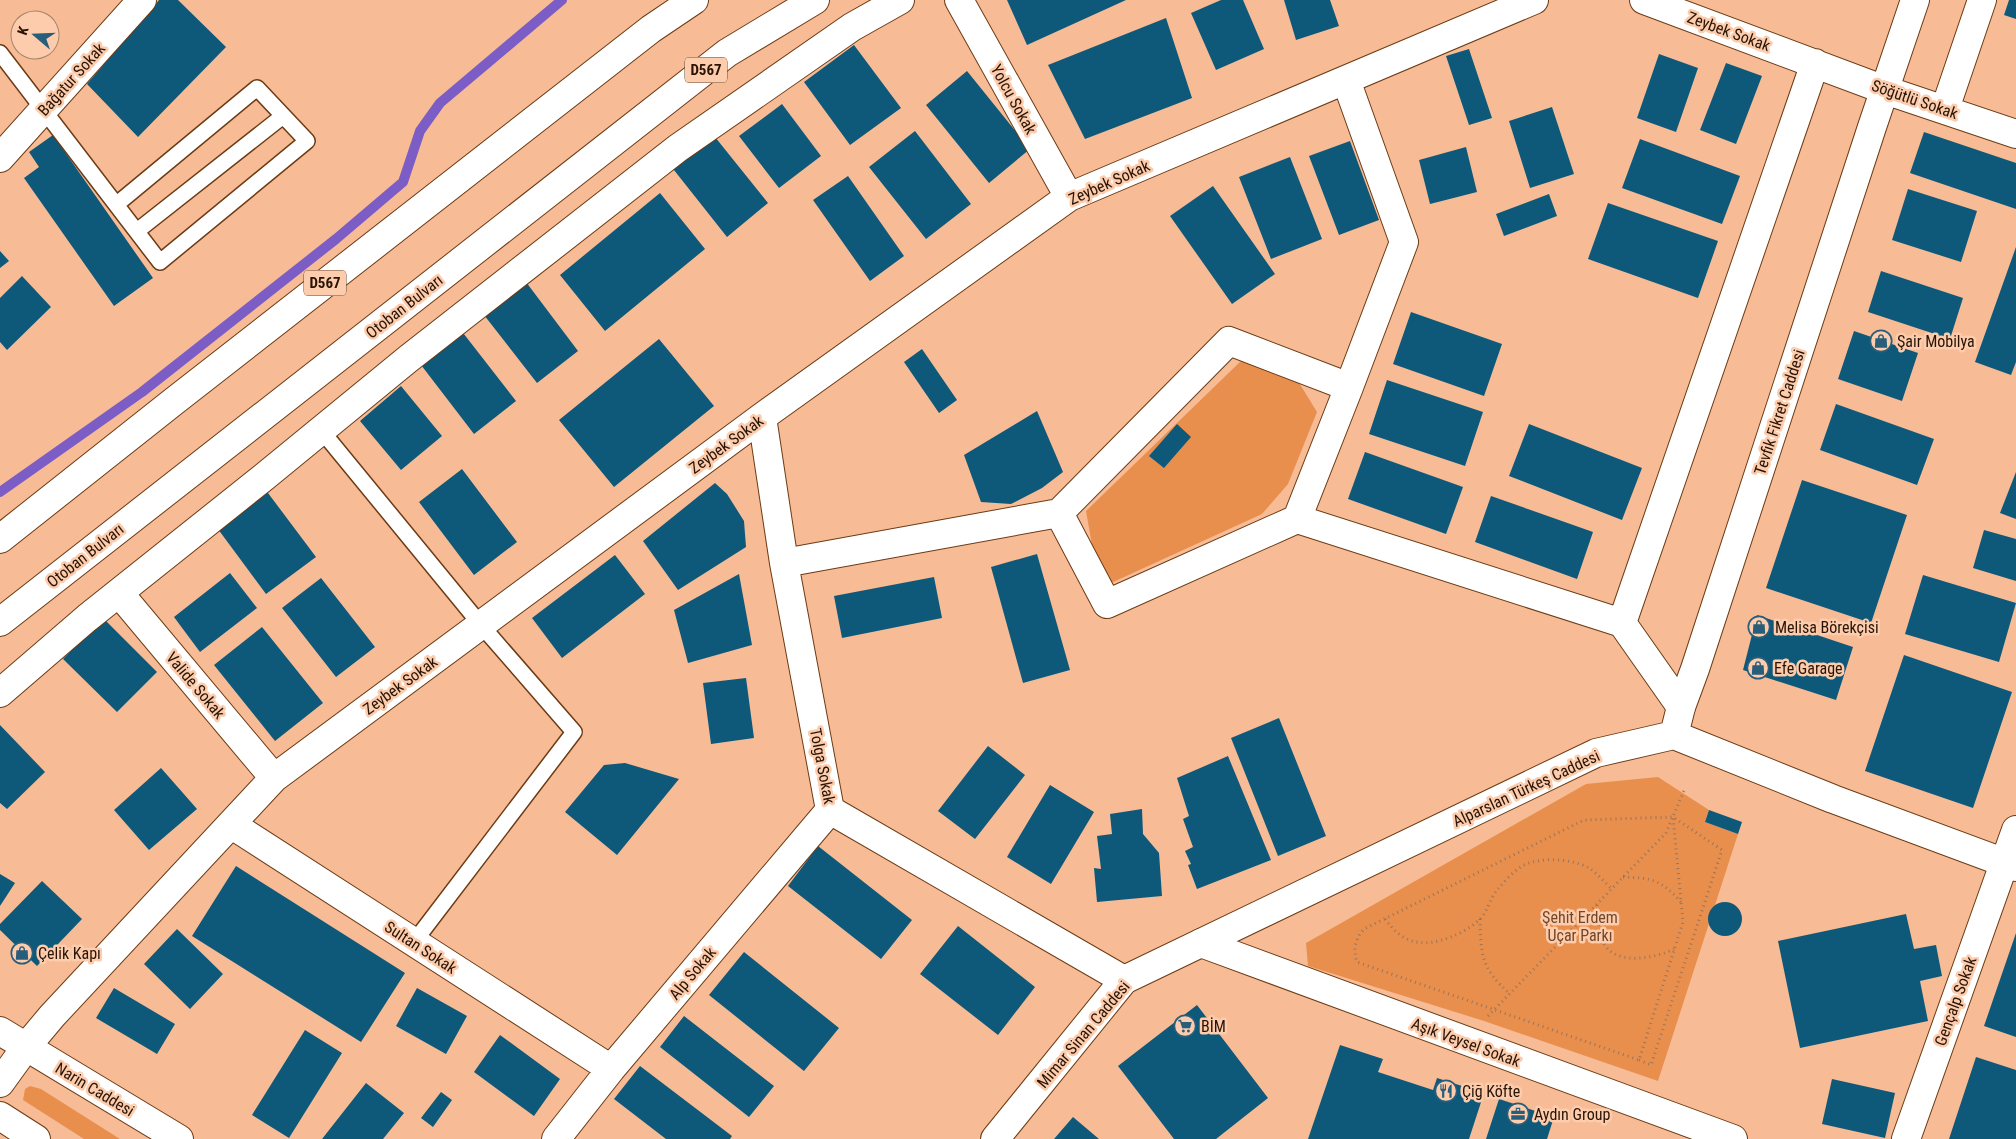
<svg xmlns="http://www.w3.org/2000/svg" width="2016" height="1139" viewBox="0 0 2016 1139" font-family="'Roboto Condensed',sans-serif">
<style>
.green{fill:#e98f4e}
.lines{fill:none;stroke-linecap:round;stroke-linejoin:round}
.stream{stroke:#7c5dc5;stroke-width:10}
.building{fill:#0e587a}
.lane-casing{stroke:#6c3b14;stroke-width:18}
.street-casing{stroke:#6c3b14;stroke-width:30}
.secondary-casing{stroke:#6c3b14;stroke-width:30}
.highway-casing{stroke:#6c3b14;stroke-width:30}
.path{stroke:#9d7356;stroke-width:3;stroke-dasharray:1 4;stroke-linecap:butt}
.lane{stroke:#fff;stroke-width:15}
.street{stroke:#fff;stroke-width:28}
.secondary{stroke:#fff;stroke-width:28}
.highway{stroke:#fff;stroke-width:28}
.labels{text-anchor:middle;stroke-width:5;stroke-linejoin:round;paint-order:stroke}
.shield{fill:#fcccad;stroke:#684a37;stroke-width:1}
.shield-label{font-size:15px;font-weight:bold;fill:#281304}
.street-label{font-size:16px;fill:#281304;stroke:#fcccad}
.poi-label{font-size:16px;fill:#281304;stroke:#fcccad;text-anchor:start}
.park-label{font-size:16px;fill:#724728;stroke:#fcccad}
</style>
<rect width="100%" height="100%" fill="#f7bc95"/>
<!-- green -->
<path class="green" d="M1242 360 1298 381 1317 412 1288 484 1262 514 1111 583 1092 545 1086 511Z
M1658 777 1709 810 1705 822 1738 834 1658 1081 1484 1021 1308 966 1306 943 1586 784Z
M30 1086 41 1089 120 1139H84L23 1100 25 1089Z"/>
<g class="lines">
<!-- stream -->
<path class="stream" d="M0 492 142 392 336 239 403 182 420 131 440 103 562 0"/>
</g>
<!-- building -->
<path class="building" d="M159 0H178L226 47 138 137 87 84Z
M1007 0H1126L1027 45Z
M1221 0H1243L1264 49 1216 70 1191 13Z
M1284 0H1330L1339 26 1296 40Z
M2009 0H2016V19L2004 15Z
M1166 18 1192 98 1085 139 1048 65Z
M854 45 901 108 850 145 804 82Z
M1469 49 1492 118 1469 125 1446 56Z
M1659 54 1698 68 1676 132 1637 118Z
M1726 63 1762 76 1736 144 1700 130Z
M967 71 1030 149 989 183 926 105Z
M782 104 821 156 779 188 739 136Z
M1552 107 1574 174 1530 188 1509 121Z
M915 131 971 204 926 239 869 167Z
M711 132 768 203 727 237 670 165Z
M1924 132 2016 163V209L1910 173Z
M53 135 153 278 114 306 24 178 39 167 29 152Z
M1640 139 1740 176 1722 224 1622 188Z
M1350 141 1379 220 1339 235 1309 156Z
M1466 147 1477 192 1430 204 1419 160Z
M1290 157 1322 239 1271 259 1239 177Z
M848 176 904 256 870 281 813 200Z
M1213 186 1275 274 1232 304 1170 216Z
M1908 189 1977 211 1961 262 1892 240Z
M660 193 705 249 605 331 560 275Z
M1549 194 1557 216 1504 236 1496 214Z
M1608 203 1718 241 1698 298 1588 259Z
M2016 247V362L2011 375 1975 362Z
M0 251 9 261 0 268Z
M1881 271 1963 298 1950 339 1868 312Z
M22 276 51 307 7 350 0 342V298Z
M526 282 578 351 537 383 484 315Z
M1411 312 1502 344 1484 396 1393 364Z
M460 329 516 401 474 434 418 361Z
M1854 331 1918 353 1902 401 1838 379Z
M659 339 714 406 614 487 559 420Z
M922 349 957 400 939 413 904 362Z
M1387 380 1483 412 1465 466 1369 434Z
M401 386 442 436 401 470 360 421Z
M1836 404 1934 439 1917 485 1820 450Z
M1037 411 1063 472 1042 488 1011 504 981 502 964 455Z
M1177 424 1191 437 1164 468 1149 456Z
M1529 424 1642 468 1622 520 1509 476Z
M1365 452 1463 487 1446 534 1348 499Z
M462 469 517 542 474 575 419 502Z
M2016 472V519L2000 513Z
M1802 480 1907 515 1871 623 1766 588Z
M715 483 727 494 744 521 746 547 678 590 643 541Z
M265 489 316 557 266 594 215 525Z
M1491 496 1593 532 1577 579 1475 542Z
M1984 530 2016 539V581L1973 568Z
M1037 554 1070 670 1023 683 991 567Z
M615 555 645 594 562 658 532 618Z
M230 573 257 608 200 652 174 617Z
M739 574 752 645 688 663 674 610Z
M1923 575 2016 603 1999 662 1905 634Z
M934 577 942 618 842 638 834 596Z
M321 578 375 647 336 677 282 608Z
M1757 615 1853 647 1836 700 1743 670Z
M103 618 157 672 117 712 63 659Z
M262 627 323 703 275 741 214 665Z
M1904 655 2012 692 1973 808 1865 771Z
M746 678 754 738 711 744 703 683Z
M1279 718 1326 836 1278 856 1231 738Z
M0 725 45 772 7 809 0 803Z
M988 746 1025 775 975 839 938 811Z
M1228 756 1271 860 1197 889 1188 865 1191 864 1185 851 1193 847 1183 819 1189 816 1177 778Z
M625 763 679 779 617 855 565 812 604 765Z
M161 768 197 809 149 850 114 810Z
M1050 785 1094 812 1051 884 1007 857Z
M1142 809 1143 834 1159 853 1162 896 1097 902 1094 868 1101 869 1097 836 1112 834 1110 814Z
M1709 810 1742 822 1738 834 1705 822Z
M818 846 912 920 881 959 788 886Z
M236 866 405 973 361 1042 192 936Z
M0 874 15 883 0 906Z
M42 881 82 919 37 966 0 930V924Z
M1708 919a17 17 0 1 1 34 0a17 17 0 1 1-34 0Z
M1906 914 1914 949 1936 945 1942 976 1920 981 1928 1021 1800 1048 1778 941Z
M958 926 1035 987 998 1035 920 974Z
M177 929 223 974 190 1009 144 964Z
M2016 933V1037L1984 1026Z
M744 952 839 1028 804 1071 709 995Z
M114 988 175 1024 157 1054 96 1018Z
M417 988 467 1016 446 1054 396 1026Z
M1197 1005 1268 1098 1216 1139H1174L1118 1066Z
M684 1016 774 1086 749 1117 660 1047Z
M305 1030 342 1053 289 1138 252 1115Z
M500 1035 560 1079 534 1116 474 1072Z
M1340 1045 1383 1059 1378 1072 1433 1090 1437 1078 1484 1093 1469 1139H1308Z
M1976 1057 2016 1070V1139H1949Z
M640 1066 732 1136 730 1139H666L614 1099Z
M1832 1079 1895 1093 1885 1138 1822 1124Z
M366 1083 404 1113 383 1139H322Z
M441 1092 452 1100 433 1127 421 1118Z
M1499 1099 1554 1117 1547 1139H1486Z
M1073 1117 1099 1139H1054Z"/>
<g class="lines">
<!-- lane casing -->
<g class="lane-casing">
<path id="lane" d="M0 53 160 262 307 141 257 88 117 204
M137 231 283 116
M321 430 481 625 574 732 414 942"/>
</g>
<!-- street casing -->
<g class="street-casing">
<path id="street" d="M959 0 1069 197
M1644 0 1885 90 2016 134
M1346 80 1404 242 1349 387
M1945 109 1982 0
M0 158 142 0
M762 417 784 563 830 810 1124 980
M1059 513 1229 341 1349 387 1297 519
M784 563 1059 513 1107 604 1297 519 1622 623 1681 707
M119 593 274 778
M1622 623 1815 63
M0 693 87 618 264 477 408 359 678 148 852 27 900 0
M232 825 611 1069
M1201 943 1733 1139
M26 1047 52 1016 274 778 762 417 1069 197 1534 0
M556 1139 611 1069 830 810
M1906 1139 2016 830"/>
</g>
<!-- secondary casing -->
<g class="secondary-casing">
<path id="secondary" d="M1674 735 1681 707 1695 669 1872 127 1915 0
M0 1031 179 1139
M0 1083 26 1047
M0 1116 36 1139
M995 1139 1124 980 1596 753 1674 735 1833 799 2016 867"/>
</g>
<!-- highway casing -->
<g class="highway-casing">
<path id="highway" d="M0 539 173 402 651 29 694 0
M0 622 727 53 815 0"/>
</g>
<!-- path -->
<path class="path" d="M1623 877C1653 878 1661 880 1681 902
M1597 905C1597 917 1598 934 1604 944 1617 966 1656 958 1674 949
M1385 919C1403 944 1422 948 1451 937 1461 933 1472 927 1480 919 1488 911 1490 898 1497 890 1505 881 1515 869 1526 864 1543 857 1573 859 1589 868 1597 873 1605 883 1612 889
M1480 919C1481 956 1481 968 1510 994
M1488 1016 1666 833 1685 788
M1639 1060 1651 1065 1722 850 1673 817 1584 820 1364 929C1355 939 1353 949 1357 962L1639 1060 1683 922 1673 817"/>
<!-- lane -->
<use href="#lane" class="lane"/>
<!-- street -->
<use href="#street" class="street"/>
<!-- secondary -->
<use href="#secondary" class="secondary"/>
<!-- highway -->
<use href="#highway" class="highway"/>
</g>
<!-- icons -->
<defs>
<g id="shop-ring" transform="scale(1.125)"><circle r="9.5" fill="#fcccad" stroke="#295e7a" stroke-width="1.5"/><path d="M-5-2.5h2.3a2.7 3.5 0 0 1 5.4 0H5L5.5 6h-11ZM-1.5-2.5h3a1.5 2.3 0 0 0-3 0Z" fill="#295e7a"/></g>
<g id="supermarket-ring" transform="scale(1.125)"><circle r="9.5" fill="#fcccad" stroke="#295e7a" stroke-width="1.5"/><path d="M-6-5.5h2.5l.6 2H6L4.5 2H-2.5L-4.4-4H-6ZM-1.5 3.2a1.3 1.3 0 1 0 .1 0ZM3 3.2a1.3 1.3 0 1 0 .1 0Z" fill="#295e7a"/></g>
<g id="restaurant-ring" transform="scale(1.125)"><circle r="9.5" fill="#fcccad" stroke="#295e7a" stroke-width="1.5"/><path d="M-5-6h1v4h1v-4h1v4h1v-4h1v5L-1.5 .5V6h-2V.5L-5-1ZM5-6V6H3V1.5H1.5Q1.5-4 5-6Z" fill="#295e7a"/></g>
<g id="office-ring" transform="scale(1.125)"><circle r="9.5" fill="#fcccad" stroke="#295e7a" stroke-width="1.5"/><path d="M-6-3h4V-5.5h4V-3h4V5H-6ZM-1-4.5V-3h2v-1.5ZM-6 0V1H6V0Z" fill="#295e7a"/></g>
</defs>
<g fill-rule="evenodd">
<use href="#shop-ring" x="1881" y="341"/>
<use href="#shop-ring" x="1759" y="627"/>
<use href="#shop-ring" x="1758" y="668"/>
<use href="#shop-ring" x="22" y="953"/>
<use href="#supermarket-ring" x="1185" y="1026"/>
<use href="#restaurant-ring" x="1446" y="1091"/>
<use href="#office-ring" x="1518" y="1114"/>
</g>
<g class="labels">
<!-- shield labels -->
<g class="shield">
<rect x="685" y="57.5" width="42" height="25" rx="4"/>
<rect x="304" y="270.5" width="42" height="25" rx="4"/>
</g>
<g class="shield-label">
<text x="706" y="75">D567</text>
<text x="325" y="288">D567</text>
</g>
<!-- street labels -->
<g class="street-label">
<text transform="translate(1729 31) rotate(20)" y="6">Zeybek Sokak</text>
<text transform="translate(71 79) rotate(-48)" y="6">Bağatur Sokak</text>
<text transform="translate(1014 99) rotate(61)" y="6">Yolcu Sokak</text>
<text transform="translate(1915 99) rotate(19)" y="6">Söğütlü Sokak</text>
<text transform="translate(1109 182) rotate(-24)" y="6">Zeybek Sokak</text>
<text transform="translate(404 306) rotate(-38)" y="6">Otoban Bulvarı</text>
<text transform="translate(1779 412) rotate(-72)" y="6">Tevfik Fikret Caddesi</text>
<text transform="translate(726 444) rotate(-36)" y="6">Zeybek Sokak</text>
<text transform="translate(85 555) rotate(-38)" y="6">Otoban Bulvarı</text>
<text transform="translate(196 685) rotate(50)" y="6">Valide Sokak</text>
<text transform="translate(400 685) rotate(-36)" y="6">Zeybek Sokak</text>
<text transform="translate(823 766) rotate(79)" y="6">Tolga Sokak</text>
<text transform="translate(1526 788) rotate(-25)" y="6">Alparslan Türkeş Caddesi</text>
<text transform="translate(421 947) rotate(33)" y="6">Sultan Sokak</text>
<text transform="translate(692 973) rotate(-50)" y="6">Alp Sokak</text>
<text transform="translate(1955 1001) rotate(-70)" y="6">Gençalp Sokak</text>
<text transform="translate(1083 1034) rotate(-50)" y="6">Mimar Sinan Caddesi</text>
<text transform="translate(1466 1042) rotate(20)" y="6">Aşık Veysel Sokak</text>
<text transform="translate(95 1089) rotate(31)" y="6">Narin Caddesi</text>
</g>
<!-- poi labels -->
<g class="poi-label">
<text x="1897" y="347">Şair Mobilya</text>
<text x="1775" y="633">Melisa Börekçisi</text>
<text x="1774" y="674">Efe Garage</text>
<text x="38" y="959">Çelik Kapı</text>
<text x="1201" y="1032">BİM</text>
<text x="1462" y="1097">Çiğ Köfte</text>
<text x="1534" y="1120">Aydın Group</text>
</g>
<!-- park labels -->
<g class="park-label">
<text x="1580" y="923">Şehit Erdem<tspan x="1580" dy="18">Uçar Parkı</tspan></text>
</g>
</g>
<!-- north arrow -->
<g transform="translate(35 35) rotate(289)"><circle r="24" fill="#fcccad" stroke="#a78269"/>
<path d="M0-4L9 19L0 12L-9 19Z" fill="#295e7a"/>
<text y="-8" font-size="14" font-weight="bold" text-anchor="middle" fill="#281304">K</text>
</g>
</svg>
